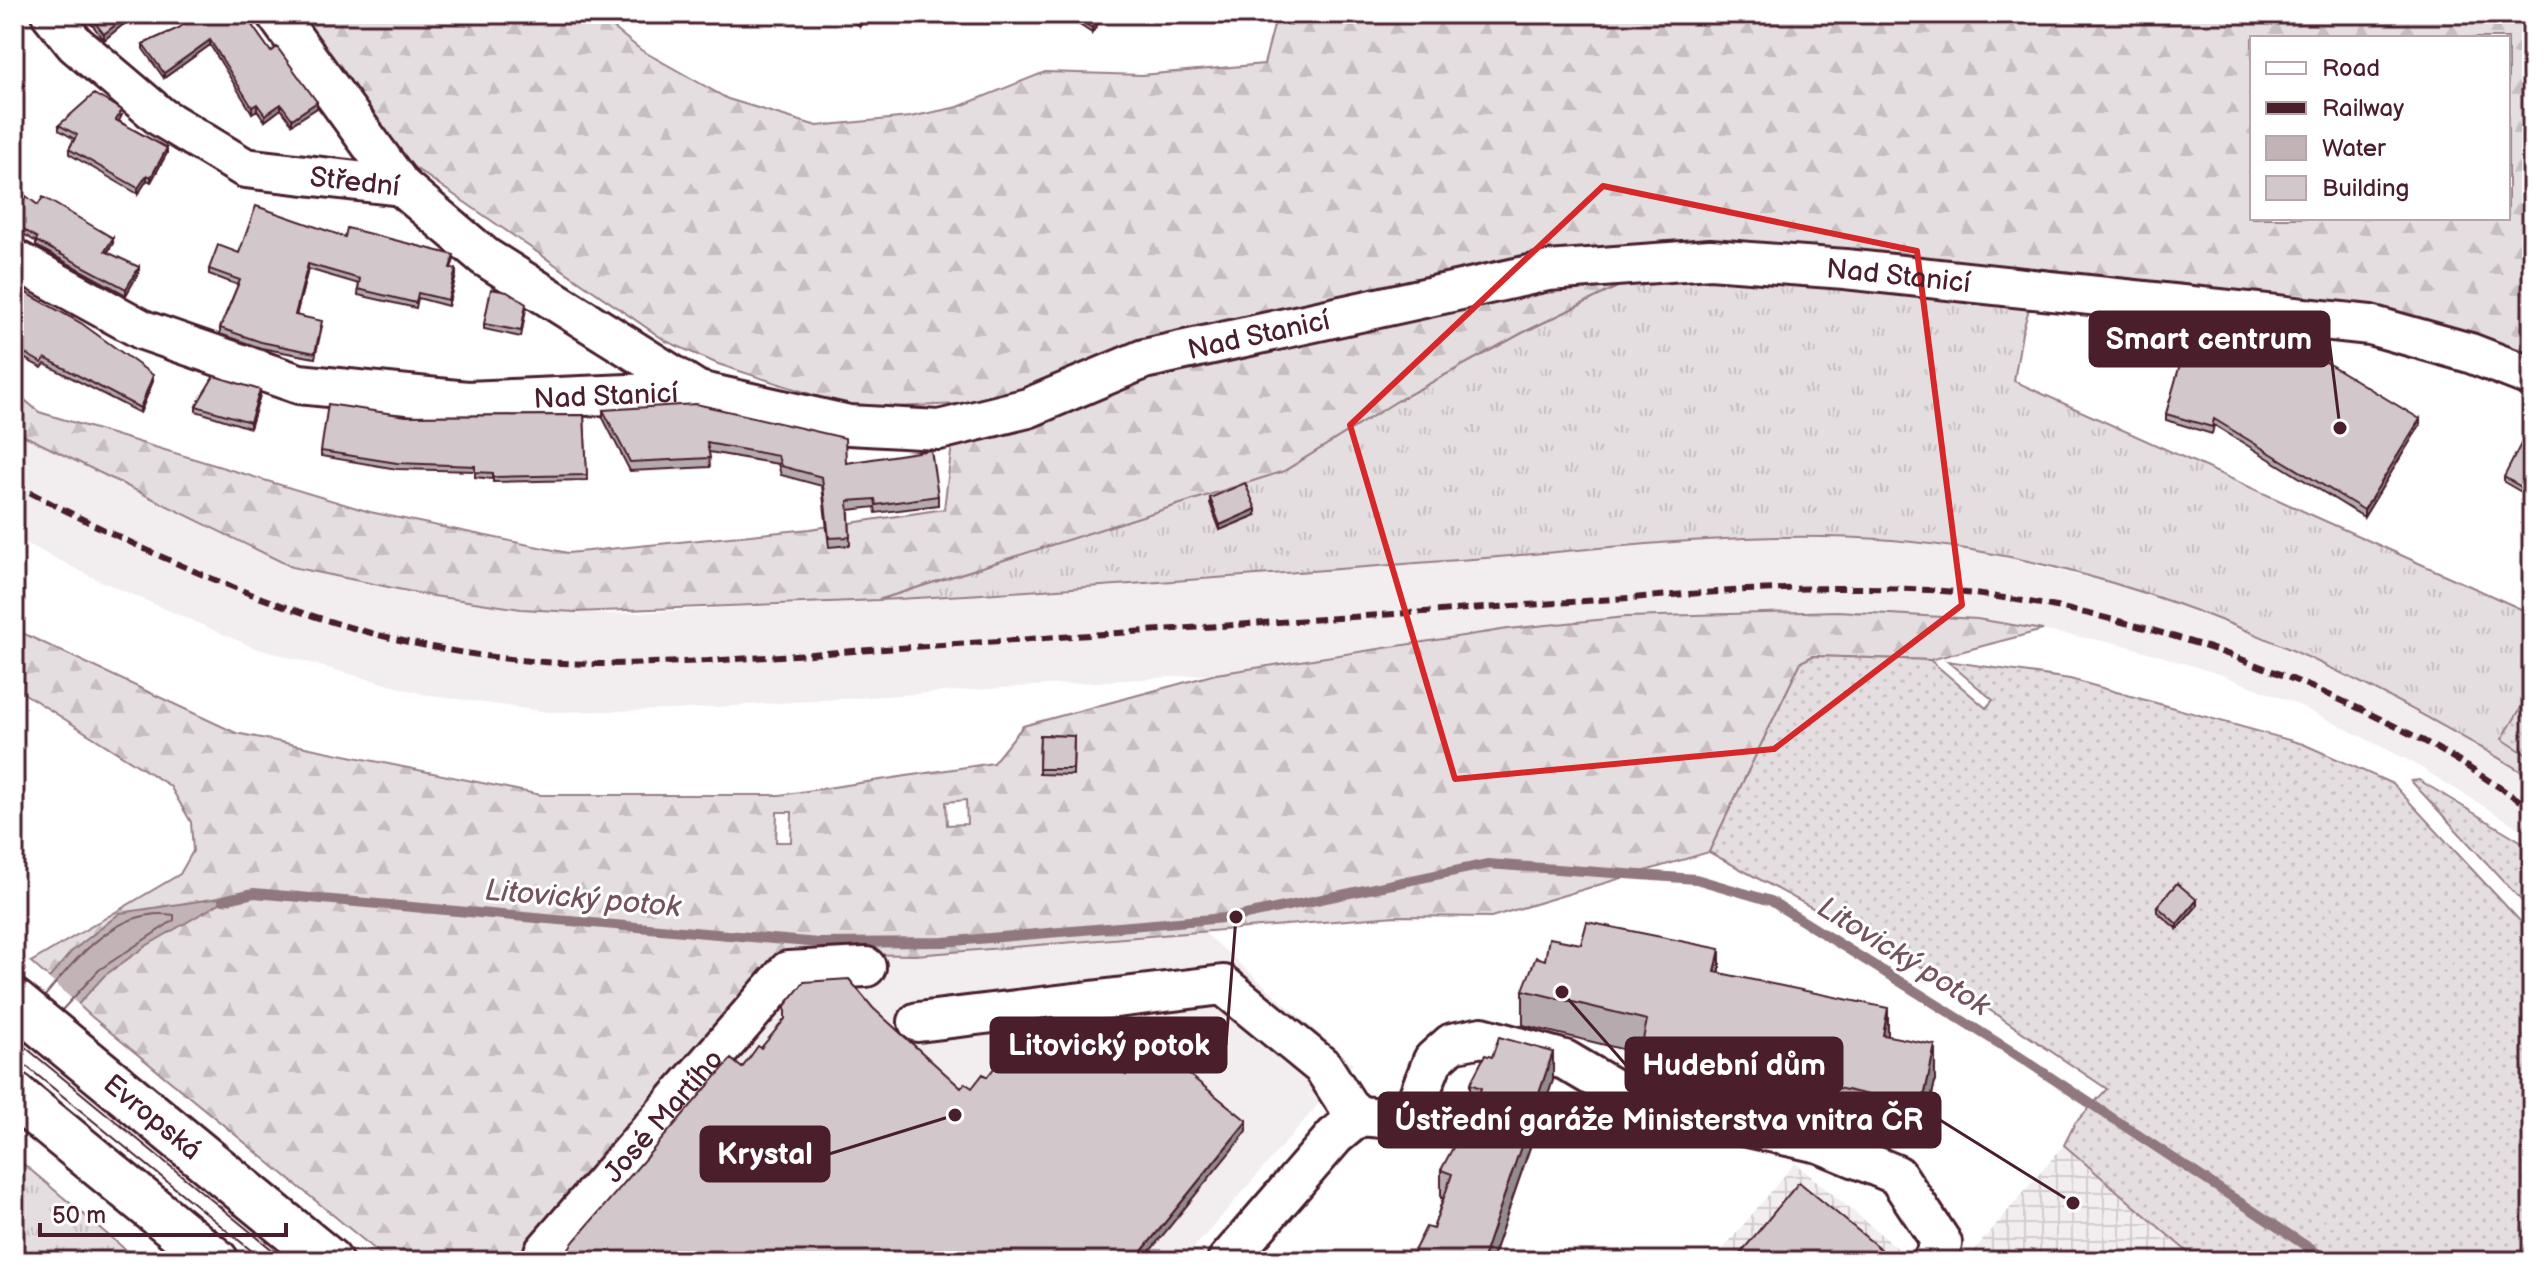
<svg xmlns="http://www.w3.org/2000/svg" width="2546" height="1275" viewBox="0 0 2546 1275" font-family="'Balsamiq Sans',sans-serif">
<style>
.built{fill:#f2eeef}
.industrial{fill:url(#industrial-grid)}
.grass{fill:url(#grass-tufts);stroke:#987e86;stroke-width:2}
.forest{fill:url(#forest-firs);stroke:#987e86;stroke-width:2;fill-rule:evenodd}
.garden{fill:url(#garden-dots);stroke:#987e86;stroke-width:2}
.water{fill:#c1b3b6;stroke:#91787e;stroke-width:2}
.pier{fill:#fff}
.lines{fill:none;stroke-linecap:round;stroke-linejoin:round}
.shore{stroke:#7a5a63;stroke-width:2}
.stream{stroke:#91787e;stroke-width:10}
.street-casing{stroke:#4a1f2b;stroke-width:44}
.primary-casing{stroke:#4a1f2b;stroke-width:50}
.street{stroke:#fff;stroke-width:38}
.primary{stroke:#fff;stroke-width:44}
.tram{stroke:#4a1f2b;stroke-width:2}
.rail{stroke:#4a1f2b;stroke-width:6;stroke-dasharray:12 6;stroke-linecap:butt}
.wall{fill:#b5abaf;stroke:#4a1f2b;stroke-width:2}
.shaded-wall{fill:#938b8e;stroke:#4a1f2b;stroke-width:2}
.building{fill:#d2c7cb;stroke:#4a1f2b;stroke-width:2}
.marked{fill:none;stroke:#d62828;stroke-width:6;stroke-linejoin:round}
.labels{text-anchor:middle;stroke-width:6;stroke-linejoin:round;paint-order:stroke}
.street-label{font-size:28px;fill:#4a1f2b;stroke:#fff}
.water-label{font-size:30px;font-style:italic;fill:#74535c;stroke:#fff}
.leader{fill:none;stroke:#4a1f2b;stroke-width:3}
.callout-dot{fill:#4a1f2b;stroke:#fff;stroke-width:3}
.callout{fill:#4a1f2b;stroke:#4a1f2b;stroke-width:3}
.callout-label{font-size:30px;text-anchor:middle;font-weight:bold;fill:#fff}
</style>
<defs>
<pattern id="industrial-grid" width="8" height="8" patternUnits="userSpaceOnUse" patternTransform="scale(2)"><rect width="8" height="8" fill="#f2eeef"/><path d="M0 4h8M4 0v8" fill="none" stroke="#d1cccd"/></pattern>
<pattern id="grass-tufts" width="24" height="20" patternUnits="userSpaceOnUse" patternTransform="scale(2)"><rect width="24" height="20" fill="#e5dee0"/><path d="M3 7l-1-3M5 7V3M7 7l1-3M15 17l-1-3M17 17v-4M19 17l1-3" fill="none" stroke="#c6bec0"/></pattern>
<pattern id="forest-firs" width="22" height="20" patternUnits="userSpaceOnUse" patternTransform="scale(2)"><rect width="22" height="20" fill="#e5dee0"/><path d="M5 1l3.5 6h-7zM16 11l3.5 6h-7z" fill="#c6bec0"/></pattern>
<pattern id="garden-dots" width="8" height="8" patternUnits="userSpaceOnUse" patternTransform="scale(2)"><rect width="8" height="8" fill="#e5dee0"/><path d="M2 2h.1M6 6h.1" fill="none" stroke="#c6bec0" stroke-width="1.8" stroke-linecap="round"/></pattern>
</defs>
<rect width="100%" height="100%" fill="#fff"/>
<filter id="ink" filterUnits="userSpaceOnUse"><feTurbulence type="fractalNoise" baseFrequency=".0125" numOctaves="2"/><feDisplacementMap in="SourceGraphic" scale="16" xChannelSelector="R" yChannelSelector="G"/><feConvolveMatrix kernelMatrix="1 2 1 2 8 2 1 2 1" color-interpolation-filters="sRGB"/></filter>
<g filter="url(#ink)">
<!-- built -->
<path class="built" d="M14 430 151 496 522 609 612 614 976 595 1719 538H1861L1970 549 2134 589 2312 657 2434 718 2532 778V836L2410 761 2292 702 2219 674 2121 644 1977 619 1837 611 1626 617 1508 629 1216 674 673 710 548 712 423 694 255 648 96 579 14 537Z
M1204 932 1353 1064 1183 1261H526L787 953 915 955Z"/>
<!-- industrial -->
<path class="industrial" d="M2064 1145 2198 1261H1965Z
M1795 1163 1913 1261H1713Z"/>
<!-- grass -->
<path class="grass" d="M1706 244 2038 278 2022 333 2014 381 2532 614V690L2503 738 2532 758V778C2360 673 2173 584 1972 550 1811 522 1647 545 1485 558 1283 573 1081 589 878 600L1284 471 1397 401 1522 333Z
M14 1156 139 1261H14Z"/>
<!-- forest -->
<path class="forest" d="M302 14H596L641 50 728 99 817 126 910 117 958 107 1045 72 1142 75 1264 64 1277 14H2532V365L1706 244 1522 333 1397 401 1284 471 878 600 575 612 521 609 427 595 292 567 21 434 14 430V391L39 412 370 512 568 553 810 529 944 509 957 404 856 409 718 364 666 341 402 159ZM2252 38H2508V218H2252Z
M1837 611 1977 619 2043 630 1930 660 1813 656 1801 662 1709 852 1491 917 1396 916 915 955 787 953 526 1261H389L92 1017 31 962 180 874 193 851 191 822 170 786 14 687V629L236 733 541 795H780L993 763 1023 726 1216 674 1508 629 1626 617ZM966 800 967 824 947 825 946 802ZM777 812H792L791 842H776Z"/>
<!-- garden -->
<path class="garden" d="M1813 656 1930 660 1986 708 1993 700 1947 661 2070 679 2303 744 2393 784 2532 934V1261H2198L2064 1145 2075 1123 2107 1089 1942 978 1709 852 1801 662Z
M2532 690V758L2502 739Z
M2419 780 2532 848V912L2411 781Z"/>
<!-- water -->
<path class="water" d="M232 896 146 946 104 976 14 1075V1020L71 952 120 913Z"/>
<!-- pier -->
<path class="pier" d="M46 976 81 1007 14 1079V1014Z"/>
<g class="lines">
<!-- shore -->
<path class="shore" d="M45 996C77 957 118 906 174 915V920L99 970 62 1010"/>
<!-- stream -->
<path class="stream" d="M223 900 254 893 819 943 943 942 1236 917 1488 864 1696 879 1771 901 2011 1051 2329 1261"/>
<!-- street casing -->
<g class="street-casing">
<g id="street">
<path id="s1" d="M51 14 75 44 161 117 245 168 401 186"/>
<path d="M276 14 401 186 485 257 698 391"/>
<path id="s2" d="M14 259 143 330 299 384 467 401 698 391 849 425 939 430 1028 408 1144 359 1548 271 1710 259 1845 269 2370 325 2470 353 2532 377"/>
<path d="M918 1022 1223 985 1323 1067 1348 1106 1359 1116"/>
<path id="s3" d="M543 1261 544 1252 788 971 866 967"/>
<path d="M1227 1261 1335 1136 1359 1116 1409 1120 1433 1060 1452 1043 1482 1037 1565 1060 1636 1102 1819 1143 1897 1175 1942 1243 1932 1261"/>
</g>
</g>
<!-- primary casing -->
<g class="primary-casing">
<g id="primary">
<path id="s4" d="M14 1002 329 1261"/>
<path d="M14 1095 216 1261"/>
</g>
</g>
<!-- street -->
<use href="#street" class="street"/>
<!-- primary -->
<use href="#primary" class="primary"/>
<!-- tram -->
<path class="tram" d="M14 1038 286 1261
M14 1056 264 1261"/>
<!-- rail -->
<path class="rail" d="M14 484C182 572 352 649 544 662 599 666 653 663 708 661L1746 590C1824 588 1905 585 1982 595 2134 614 2283 667 2418 738 2457 758 2494 785 2532 808"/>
</g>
<!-- wall -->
<path class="wall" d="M84 14H136L104 40Z
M842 14H868L860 26Z
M915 14H935L929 23Z
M1063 14H1104L1092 33Z
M179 28 271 52 317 108 292 124 281 109 265 121 257 110 252 113 210 45 164 78 143 49V44Z
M122 115 119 121 167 153 151 182 147 180 138 194 69 154V149L74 139 59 130V125Z
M14 214 113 243 108 252 139 272 126 295 36 246V242L14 228Z
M345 237 454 260 451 268 456 275 448 306 418 298 416 308 358 295 359 284 308 269 296 315 322 326 315 358 261 348 220 334V328L238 285 209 274V269L239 253Z
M14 286 153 381 140 413 45 364 42 368 14 353Z
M526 309 521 337 484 329V324Z
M2163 319 2420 425 2364 517 2214 425 2212 434 2166 420V414L2185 349 2160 342V336Z
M260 395 250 428 196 411V406Z
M603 410 846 463 938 496V505L876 513 875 507 849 510 850 545 829 547 822 486 781 475 778 464 709 452 710 467 630 471 603 418Z
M584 415 587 480 493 482V479L475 477V471L397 469 321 456V451L406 416Z
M2532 439V498L2504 482V477Z
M1210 498 1256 515 1220 530 1210 503Z
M1040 735 1074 736 1073 775 1039 774Z
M2157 906H2197L2177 929 2157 912Z
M1545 960 1720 973 1888 1036 1935 1081 1922 1142 1642 1079V1054L1523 1025V990Z
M1553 1080 1491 1261H1411V1257L1433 1229 1443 1198H1441V1170L1463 1143 1473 1113 1470 1112V1084Z"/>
<!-- shaded-wall -->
<path class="shaded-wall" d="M129 14H136L104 40V34Z
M865 14H868L860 26V20Z
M932 14H935L929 23V18Z
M1100 14H1104L1092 33V28Z
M210 40V45L164 78V73Z
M317 102V108L292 124V119Z
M257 104V110L252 113V107Z
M281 104V109L265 121V115Z
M167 148V153L151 182V177Z
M147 175V180L138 194V188Z
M113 238V243L105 256V251Z
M308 264V269L295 320V315Z
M139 267V272L126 295V289Z
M456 269V275L448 306V300Z
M153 375V381L140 413V408Z
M260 390V395L250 428V422Z
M2420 419V425L2364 517V510Z
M1256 509V515L1220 530V525Z
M2197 900V906L2177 929V924Z
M1720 949V984L1715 972Z
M1888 1008V1043L1883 1035Z
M1935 1045V1081L1922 1142V1107Z
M1553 1052V1080L1491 1261H1482Z
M1247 1121V1131L1142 1261H1134Z"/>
<!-- building -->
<path class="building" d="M88 14H129L104 34Z
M198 14H244L271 52 277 47 317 102 292 119 281 104 265 115 257 104 252 107 210 40 164 73 143 44 179 28Z
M850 14H865L860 20Z
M1071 14H1100L1092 28Z
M94 94 122 110 116 120 167 148 151 177 147 175 138 188 69 149 77 135 59 125Z
M26 196 38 205 43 197 113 238 105 251 139 267 126 289 36 241 37 238 14 223V214Z
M256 206 345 237 347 228 454 255 450 268 456 269 448 300 418 293 416 303 358 289 360 279 308 264 295 315 322 321 315 353 261 342 220 328 240 280 209 269 218 245 239 253Z
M14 286 81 323 153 375 140 408 45 358 42 363 14 347Z
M491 289 507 292 526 304 521 331 484 324Z
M2163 319 2279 334 2420 419 2364 510 2214 419 2212 427 2166 414 2186 343 2160 336Z
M214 376 260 390 250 422 196 406Z
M328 404 406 416 584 415 587 475 493 477V473L475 472V466L397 463 321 451Z
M696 404 845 438 846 463 931 450 938 496 876 505 875 499 848 501 850 537 829 538 822 477 781 466 778 456 707 443 710 458 630 462 603 410Z
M2525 436 2532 439V493L2504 477Z
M1245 483 1256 509 1220 525 1210 498Z
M1040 735 1074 736 1073 769H1039Z
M2177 883 2197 900 2177 924 2157 906Z
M1587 922 1720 949 1715 972 1888 1008 1883 1035 1935 1045 1922 1107 1642 1044 1647 1020 1523 990 1536 957 1545 960 1549 938 1581 944Z
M849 979 873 1008 961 1088 965 1083 972 1088 983 1074 987 1077 1032 1020 1053 1017 1126 1075 1151 1044 1247 1121 1134 1261H1125L1119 1256 1115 1261H560L574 1241 731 1059 742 1068 758 1046 761 1048 785 1019V1006L804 982Z
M1499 1037 1553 1052 1482 1261H1420L1411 1257 1426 1227 1433 1229 1452 1174 1441 1170 1457 1140 1463 1143 1481 1088 1470 1084 1485 1055 1492 1057Z
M1799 1182 1895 1261H1734Z"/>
</g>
<!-- marked area -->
<path class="marked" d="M1603 186 1917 251 1962 605 1774 749 1455 779 1350 425Z"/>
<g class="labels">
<!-- street labels -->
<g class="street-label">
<text dy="10" stroke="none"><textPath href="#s1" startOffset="360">Střední</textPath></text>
<text dy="10" stroke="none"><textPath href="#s2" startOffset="1940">Nad Stanicí</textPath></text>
<text dy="10" stroke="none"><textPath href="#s2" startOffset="1292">Nad Stanicí</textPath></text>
<text dy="10" stroke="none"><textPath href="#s2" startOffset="620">Nad Stanicí</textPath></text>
<text dy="10" stroke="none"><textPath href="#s3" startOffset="190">José Martího</textPath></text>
<text dy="10" stroke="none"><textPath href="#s4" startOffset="180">Evropská</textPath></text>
</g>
<!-- water labels -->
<g class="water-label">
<text transform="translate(583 898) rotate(5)" y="10">Litovický potok</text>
<text transform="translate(1904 956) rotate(32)" y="10">Litovický potok</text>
</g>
</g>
<!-- callouts -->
<path class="leader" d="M2340 428L2329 339M1236 917L1226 1045M1562 992L1626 1065M2073 1203L1940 1120M955 1115L829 1154"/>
<g class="callout-dot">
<circle cx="2340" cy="428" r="8"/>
<circle cx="1236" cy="917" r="8"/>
<circle cx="1562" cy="992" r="8"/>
<circle cx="2073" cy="1203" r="8"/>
<circle cx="955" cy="1115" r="8"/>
</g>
<g class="callout">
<rect x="2090" y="312" width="239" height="54" rx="8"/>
<rect x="991" y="1018" width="235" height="54" rx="8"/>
<rect x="1626" y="1038" width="216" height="54" rx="8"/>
<rect x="1379" y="1093" width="561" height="54" rx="8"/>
<rect x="701" y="1127" width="128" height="54" rx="8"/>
</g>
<g class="callout-label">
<text x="2209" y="349">Smart centrum</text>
<text x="1109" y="1055">Litovický potok</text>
<text x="1734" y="1075">Hudební dům</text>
<text x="1659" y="1130">Ústřední garáže Ministerstva vnitra ČR</text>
<text x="765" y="1164">Krystal</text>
</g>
<!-- margin -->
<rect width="2546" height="1275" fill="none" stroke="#fff" stroke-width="48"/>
<rect x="24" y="24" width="2498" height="1227" fill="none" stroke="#4a1f2b" stroke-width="3" filter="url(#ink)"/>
<!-- legend -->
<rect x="2250" y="36" width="260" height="184" fill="#ffffff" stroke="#b7a5aa" stroke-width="2"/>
<rect x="2266" y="62" width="40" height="12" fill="#ffffff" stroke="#b7a5aa" stroke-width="2"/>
<text x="2322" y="76" font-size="24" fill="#4a1f2b">Road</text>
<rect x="2266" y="102" width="40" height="12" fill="#4a1f2b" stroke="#b7a5aa" stroke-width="2"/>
<text x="2322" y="116" font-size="24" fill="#4a1f2b">Railway</text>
<rect x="2266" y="136" width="40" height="24" fill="#c1b3b6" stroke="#b7a5aa" stroke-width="2"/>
<text x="2322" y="156" font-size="24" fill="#4a1f2b">Water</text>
<rect x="2266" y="176" width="40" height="24" fill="#d2c7cb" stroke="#b7a5aa" stroke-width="2"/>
<text x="2322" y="196" font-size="24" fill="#4a1f2b">Building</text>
<!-- scale -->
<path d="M40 1223v12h246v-12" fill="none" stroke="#4a1f2b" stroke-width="4"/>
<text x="52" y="1223" font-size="24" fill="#4a1f2b" stroke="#ffffff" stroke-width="6" paint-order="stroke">50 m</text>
</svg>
